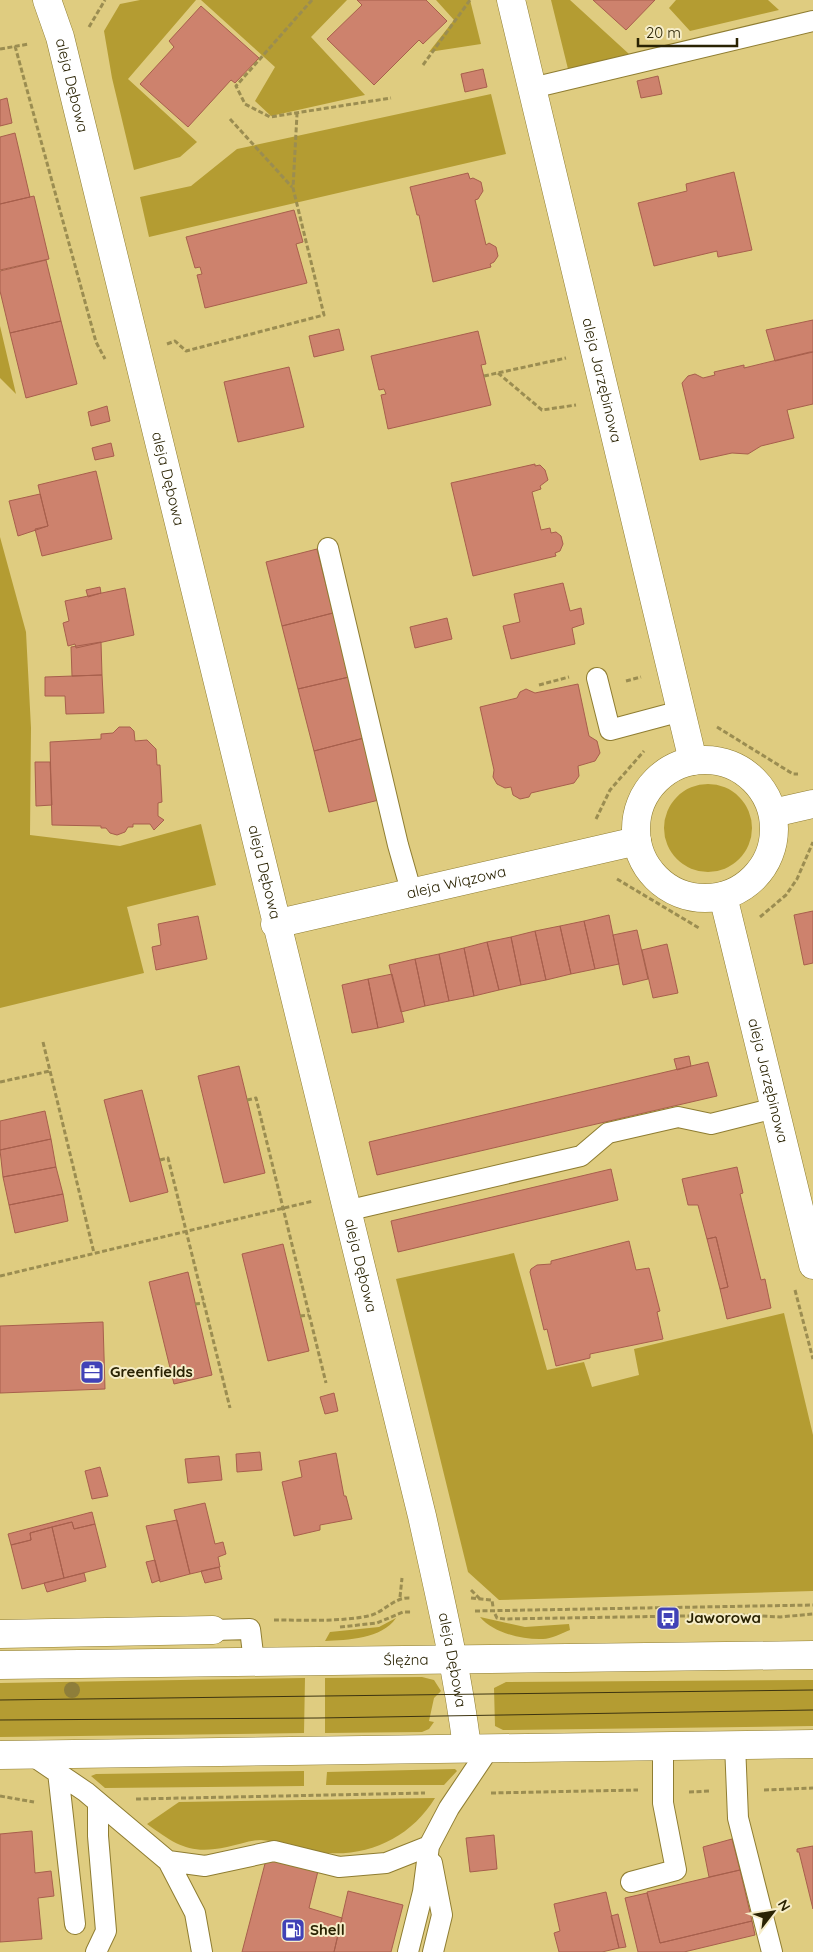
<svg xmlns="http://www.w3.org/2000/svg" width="813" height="1952" viewBox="0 0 813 1952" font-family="Quicksand,sans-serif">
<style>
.green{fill:#b49c32}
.building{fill:#cd826d;stroke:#a75f4c}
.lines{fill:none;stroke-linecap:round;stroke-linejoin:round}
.service-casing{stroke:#8f7d31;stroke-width:22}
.minor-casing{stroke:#8f7d31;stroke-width:29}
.secondary-casing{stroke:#8f7d31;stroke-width:29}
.path{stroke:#9b8d51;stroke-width:3;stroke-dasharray:5 2.5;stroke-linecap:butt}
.service{stroke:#fff;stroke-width:20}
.minor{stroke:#fff;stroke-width:28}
.secondary{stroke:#fff;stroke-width:28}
.tram{stroke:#3d3410;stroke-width:1}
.tree{fill:#8e7e3a}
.labels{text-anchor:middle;stroke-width:4;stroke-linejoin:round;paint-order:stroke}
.street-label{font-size:15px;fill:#2a2303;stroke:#f6edc8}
.poi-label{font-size:15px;font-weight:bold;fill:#2a2303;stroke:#f6edc8;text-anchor:start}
</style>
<rect width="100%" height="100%" fill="#dfcc80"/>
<!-- green -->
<path class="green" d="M140 0H196L128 79 197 142 180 157 134 170 112 78 104 31 120 4Z
M201 0H347L311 37 365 95 271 116 255 101 275 67Z
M436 0H470L481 44 429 52 454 20Z
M551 0H570L629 54 568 69Z
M676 0H768L779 10 690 31 669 8Z
M491 94 506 154 149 237 140 197 191 186 237 149Z
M0 326 16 394 0 378Z
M0 537 26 632 31 728 30 835 120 846 201 824 216 885 127 907 144 973 0 1008Z
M664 828a44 44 0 1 1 88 0a44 44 0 1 1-88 0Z
M514 1253 547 1370 584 1362 592 1387 639 1375 634 1349 784 1313 813 1435V1591L499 1600 468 1572 396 1279Z
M480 1617 525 1627 569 1624 570 1630C562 1633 551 1639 543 1639 523 1640 493 1633 480 1617Z
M396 1618C382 1639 347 1640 325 1641L330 1632 379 1627Z
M422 1677 434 1680 441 1691 434 1698 429 1721 434 1722 429 1729 422 1732 325 1733V1678Z
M305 1678 304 1733 0 1737V1683Z
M813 1680V1726L503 1730 495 1726 494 1688 506 1682Z
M455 1769 457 1771 444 1785H326L327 1772Z
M304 1771V1786L105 1788 91 1776 96 1774Z
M435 1798C410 1839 365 1859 317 1852 298 1849 280 1841 261 1840 250 1840 238 1845 227 1847 190 1855 176 1845 147 1824L179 1802Z"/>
<!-- building -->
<path class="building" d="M357 0H426L447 21 423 44 419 40 374 85 327 39 362 5Z
M593 0H655L626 30Z
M201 6 259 58 235 83 231 80 188 127 140 84 174 47 169 41Z
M483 69 487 87 465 92 461 74Z
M658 76 662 94 641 98 637 81Z
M7 98 12 123 0 126V100Z
M15 133 30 197 0 204V137Z
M734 172 752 250 718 257 717 251 654 266 638 203 687 191 686 184Z
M468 173 470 179 473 178 481 182 483 191 478 199 475 200 486 245 489 243 496 247 498 256 494 262 490 264 491 267 433 282 419 215H417L410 187Z
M34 196 49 259 0 270V204Z
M294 210 303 242 296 244 307 283 205 308 197 275 202 274 200 267 195 268 186 237Z
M46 260 61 321 10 333 0 291V271Z
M813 320V352L775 361 766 330Z
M61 321 77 384 26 398 10 333Z
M339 329 344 350 314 357 309 336Z
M478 331 486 364 481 365 491 405 388 429 381 395 386 394 384 389 379 390 371 356Z
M810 352H813V404L787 410 794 438 761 446 748 454 732 453 700 460 682 383 688 376 695 374 703 378 715 375 714 372 744 365V368Z
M289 367 304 427 238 442 224 382Z
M107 406 110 421 91 426 88 412Z
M111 443 114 456 95 460 92 448Z
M535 464V466L540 465 545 470 548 480 540 486 541 489 532 492 541 530 550 528 551 533 556 532 561 536 563 544 560 551 555 553 556 556 473 576 451 483Z
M96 471 112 539 42 556 35 529 48 526 38 485Z
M40 494 48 526 18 536 9 501Z
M317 549 333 613 282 626 266 562Z
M563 583 570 611 581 608 584 624 572 628 575 644 511 659 503 626 520 622 514 594Z
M100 587 101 593 88 597 86 590Z
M125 588 134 635 76 648 75 644 68 646 63 623 69 621 65 601Z
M333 613 349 677 298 689 282 626Z
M447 618 452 639 415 648 410 627Z
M101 642 102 675 72 676 71 647Z
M102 675 104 713 66 714 65 696H45V677Z
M349 677 364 738 314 751 298 689Z
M578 684 589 736 597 741 600 753 595 761 578 766 579 776 574 783 531 793 529 797 520 799 513 795 511 787 505 788 497 784 493 777 494 770 480 707 517 698 520 692 526 689 535 693Z
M119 727H130L134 731 135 741 147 740 156 749 157 765H160L162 802 158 803V816L164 820 154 830 150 824H133V827H128L125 832 117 835 110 833 106 828H101V826L52 825 50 742 101 739V734L113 733Z
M364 738 379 800 329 812 314 751Z
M35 762H50L52 805 36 806Z
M813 911V963L804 965 794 915Z
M609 915 619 964 595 969 584 921Z
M198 916 207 959 156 970 152 947 161 945 158 924Z
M584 921 595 969 571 974 560 926Z
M560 926 571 974 546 980 535 931Z
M637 930 648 979 623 985 613 935Z
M535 931 546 980 521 985 511 937Z
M511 937 521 985 499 990 487 942Z
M487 942 499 990 474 996 464 948Z
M667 944 678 993 653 998 642 950Z
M464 948 474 996 449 1001 439 954Z
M439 954 449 1001 425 1006 415 959Z
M415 959 425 1006 401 1012 389 965Z
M392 974 404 1022 378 1028 368 979Z
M368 979 378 1028 352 1033 342 985Z
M689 1056 691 1066 677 1070 674 1059Z
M708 1062 717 1096 377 1175 369 1142Z
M239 1066 265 1173 224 1183 198 1076Z
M142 1090 168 1192 130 1202 104 1100Z
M45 1111 51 1139 0 1150V1121Z
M51 1139 56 1167 3 1177 0 1150Z
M56 1167 63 1194 9 1205 3 1177Z
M737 1167 743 1193 740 1194 761 1280 765 1279 771 1308 727 1319 720 1289 728 1287 716 1237 707 1239 698 1205H688L682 1179Z
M611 1169 618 1200 398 1252 391 1221Z
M63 1194 68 1221 15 1233 9 1205Z
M716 1237 728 1287 720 1289 707 1239Z
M629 1241 636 1270 649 1268 660 1311 657 1312 663 1339 590 1354V1358L556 1366 547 1329 544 1330 530 1272 531 1269 537 1265 551 1264V1261Z
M283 1244 309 1351 268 1361 242 1254Z
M188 1272 212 1375 174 1384 149 1282Z
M103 1322 105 1389 0 1393V1326Z
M334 1393 338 1411 325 1414 320 1397Z
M260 1452 262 1470 237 1472 236 1454Z
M336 1453 344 1496H346L352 1519 320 1525V1530L294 1536 282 1482 302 1477 299 1461Z
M219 1456 222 1480 188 1483 185 1459Z
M100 1467 108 1496 92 1499 85 1471Z
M205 1503 215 1544 223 1542 226 1554 218 1557 220 1567 190 1574 174 1510Z
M92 1512 95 1524 74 1529 72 1522 56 1526 30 1533 31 1540 11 1545 8 1534Z
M177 1520 190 1574 160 1582 146 1526Z
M72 1522 74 1529 95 1524 106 1567 64 1578 52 1527Z
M52 1527 64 1578 22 1589 11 1545 31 1540 30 1533Z
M155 1560 160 1580 152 1583 146 1562Z
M219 1567 222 1579 205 1583 201 1571Z
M84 1573 86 1581 47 1592 44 1583Z
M32 1831 35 1873 51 1871 54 1896 38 1898 42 1939 0 1942V1834Z
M494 1835 497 1869 470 1872 466 1838Z
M732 1839 740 1870 709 1877 703 1847Z
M813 1846V1909L799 1852H797V1849Z
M267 1856 318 1871 309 1908 342 1918 334 1952H242Z
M740 1870 752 1921 660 1943 647 1892Z
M348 1891 403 1905 391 1952H334Z
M606 1892 619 1948 602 1952H559L554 1933 560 1931 554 1904Z
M647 1893 660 1943 752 1921 755 1935 684 1952H638L625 1898Z
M618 1914 626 1947 619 1948 611 1916Z"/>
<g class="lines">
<!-- service casing -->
<g class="service-casing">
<path id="service" d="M532 88 813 21
M328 548 398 845 412 894
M597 678 610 730 681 711
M346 1211 581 1156 608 1133 678 1117 711 1124 775 1108
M213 1630 250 1629 254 1662
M735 1744 738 1818 772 1952
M30 1754 86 1792 168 1861 195 1913 202 1952
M58 1772 75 1924
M168 1861 205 1866 274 1851 339 1867 386 1863 429 1846
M432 1863 442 1915 433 1952
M631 1882 676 1870 663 1803V1746
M96 1952 106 1931 98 1836V1802
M408 1952 423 1892 429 1846 449 1808 490 1747"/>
</g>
<!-- minor casing -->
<g class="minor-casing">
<g id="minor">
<path id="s1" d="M47 0 60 37 422 1516C439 1593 457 1669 467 1747"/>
<path id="s2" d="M511 0 693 761"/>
<circle cx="705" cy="829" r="69"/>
<path d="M773 813 813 804"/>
<path id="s3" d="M723 896 813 1265"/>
<path id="s4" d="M275 924 637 841"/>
<path d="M0 1634 213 1630"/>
</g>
</g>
<!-- secondary casing -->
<g class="secondary-casing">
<g id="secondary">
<path id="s5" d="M0 1665 813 1655"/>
<path d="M0 1755 813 1744"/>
</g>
</g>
<!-- path -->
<path class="path" d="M312 0 236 86 245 104 270 117 391 98
M89 27 105 0
M15 46 96 342 105 359
M0 49 29 44
M423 65 470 0
M230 119 292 187
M167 344 175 341 186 351 324 315 293 188 297 114
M498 373 542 410 576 405
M484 376 566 358
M626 681 641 677
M539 685 569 677
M717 727 793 774H798
M596 819 610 790 644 751
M617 879 699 928
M760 917 786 895 797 879 813 842
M43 1042 94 1253
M0 1082 50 1071
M247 1100 256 1098 326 1383
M160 1160 168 1158 230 1408
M0 1276 313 1201
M795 1290 813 1359
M195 1304 204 1303
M300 1316 309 1315
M471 1590 480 1599
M400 1597 402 1578
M471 1598 492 1600 493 1607
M475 1611 813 1605
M495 1614 497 1618 505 1619 742 1615 780 1617 813 1614
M274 1620C305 1620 338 1622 368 1616 384 1613 393 1597 410 1598
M340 1627 377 1623 403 1612H411
M764 1790 813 1788
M689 1792 710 1791
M491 1793 638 1790
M0 1796 34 1802
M136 1799 425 1793"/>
<!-- service -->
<use href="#service" class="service"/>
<!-- minor -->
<use href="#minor" class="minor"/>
<!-- secondary -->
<use href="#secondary" class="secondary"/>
<!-- tram -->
<path class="tram" d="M0 1700 813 1690
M0 1720 318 1718 813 1710"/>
</g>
<!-- trees -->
<circle class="tree" cx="72" cy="1690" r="8"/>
<!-- icons -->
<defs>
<g id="office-square" transform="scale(1.25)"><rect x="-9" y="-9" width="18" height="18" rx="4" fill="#4142b7" stroke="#f6edc8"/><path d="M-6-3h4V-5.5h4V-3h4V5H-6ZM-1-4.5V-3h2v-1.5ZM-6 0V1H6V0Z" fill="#fff"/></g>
<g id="bus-square" transform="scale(1.25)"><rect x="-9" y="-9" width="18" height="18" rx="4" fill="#4142b7" stroke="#f6edc8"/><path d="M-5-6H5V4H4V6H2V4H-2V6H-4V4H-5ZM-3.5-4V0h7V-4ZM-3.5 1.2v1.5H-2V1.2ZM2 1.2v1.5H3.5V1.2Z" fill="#fff"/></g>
<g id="fuel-square" transform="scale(1.25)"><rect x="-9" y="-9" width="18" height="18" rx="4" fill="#4142b7" stroke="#f6edc8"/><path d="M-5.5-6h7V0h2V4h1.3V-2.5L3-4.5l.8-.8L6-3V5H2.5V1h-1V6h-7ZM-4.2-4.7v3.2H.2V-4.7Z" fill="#fff"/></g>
</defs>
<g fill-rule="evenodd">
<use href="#office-square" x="92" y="1372"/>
<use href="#bus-square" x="668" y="1618"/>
<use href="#fuel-square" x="293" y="1930"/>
</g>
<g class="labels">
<!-- street labels -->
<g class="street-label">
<text dy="5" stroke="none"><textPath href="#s1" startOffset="89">aleja Dębowa</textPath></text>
<text dy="5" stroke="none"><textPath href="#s2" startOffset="391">aleja Jarzębinowa</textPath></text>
<text dy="5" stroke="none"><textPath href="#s1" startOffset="494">aleja Dębowa</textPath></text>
<text dy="5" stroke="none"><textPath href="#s1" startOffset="899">aleja Dębowa</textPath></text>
<text dy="5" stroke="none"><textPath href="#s4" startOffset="186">aleja Wiązowa</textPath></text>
<text dy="5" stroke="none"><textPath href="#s3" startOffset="190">aleja Jarzębinowa</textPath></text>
<text dy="5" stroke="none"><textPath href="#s1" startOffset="1304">aleja Dębowa</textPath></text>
<text dy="5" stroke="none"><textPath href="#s5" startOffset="406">Ślężna</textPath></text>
<text dy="5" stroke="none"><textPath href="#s1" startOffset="1709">aleja Dębowa</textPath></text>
</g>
<!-- poi labels -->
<g class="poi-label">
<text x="110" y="1377">Greenfields</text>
<text x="686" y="1623">Jaworowa</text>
<text x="310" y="1935">Shell</text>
</g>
</g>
<!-- north arrow -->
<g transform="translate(773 1912) rotate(59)" stroke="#f6edc8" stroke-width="4" paint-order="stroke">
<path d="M0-4L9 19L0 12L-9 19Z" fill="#2a2303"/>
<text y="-8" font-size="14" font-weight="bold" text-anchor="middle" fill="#2a2303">N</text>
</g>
<!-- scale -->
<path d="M638 38v8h99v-8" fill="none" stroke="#2a2303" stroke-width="2.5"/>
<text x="646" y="38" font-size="15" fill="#2a2303" stroke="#f6edc8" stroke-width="4" paint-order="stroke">20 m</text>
</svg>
